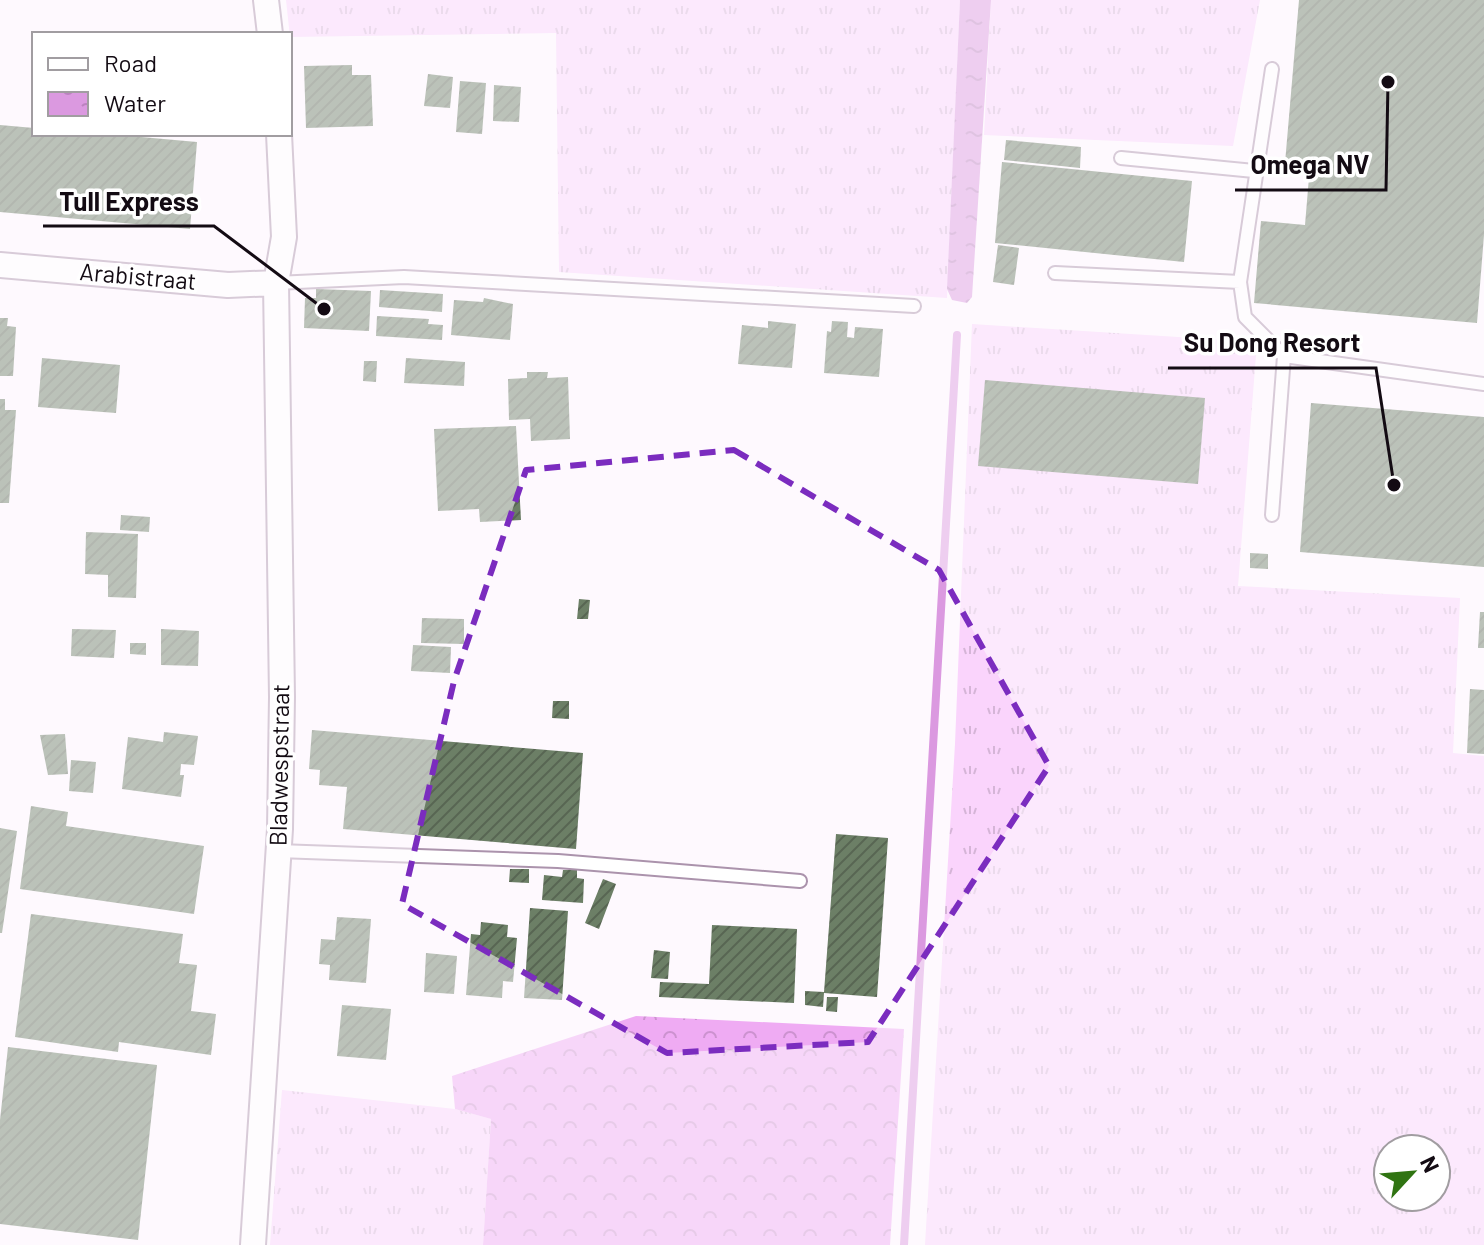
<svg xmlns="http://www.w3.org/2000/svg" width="1484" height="1245" viewBox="0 0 1484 1245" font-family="Barlow,sans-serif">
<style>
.grass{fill:url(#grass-tufts);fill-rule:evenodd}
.forest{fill:url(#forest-crowns)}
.water{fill:url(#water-ripples)}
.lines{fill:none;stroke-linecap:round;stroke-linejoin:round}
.stream{stroke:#db99e0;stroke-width:8}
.building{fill:url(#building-hatch)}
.service-casing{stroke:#ab93ac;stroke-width:16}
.minor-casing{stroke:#ab93ac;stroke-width:28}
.service{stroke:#fff;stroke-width:12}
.minor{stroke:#fff;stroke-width:24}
.marked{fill:none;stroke:#7b2cbf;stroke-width:6;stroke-dasharray:16 10;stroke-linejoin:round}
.labels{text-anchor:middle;stroke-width:7;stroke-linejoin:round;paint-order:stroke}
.street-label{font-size:24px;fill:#130b13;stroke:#fff}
.leader{fill:none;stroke:#130b13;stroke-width:3}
.callout-dot{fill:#130b13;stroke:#fff;stroke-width:3}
.callout-label{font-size:26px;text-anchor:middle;font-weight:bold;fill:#130b13;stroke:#fff;stroke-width:7;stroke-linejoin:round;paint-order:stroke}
</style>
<defs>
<pattern id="grass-tufts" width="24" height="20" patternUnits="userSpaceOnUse" patternTransform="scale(2)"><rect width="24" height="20" fill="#fad4fc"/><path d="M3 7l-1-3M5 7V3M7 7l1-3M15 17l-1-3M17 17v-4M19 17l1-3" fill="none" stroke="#d5b5d7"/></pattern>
<pattern id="forest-crowns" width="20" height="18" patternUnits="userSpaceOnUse" patternTransform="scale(2)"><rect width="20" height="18" fill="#efabf3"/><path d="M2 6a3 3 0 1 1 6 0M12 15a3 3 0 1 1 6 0" fill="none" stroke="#cc92cf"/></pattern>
<pattern id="water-ripples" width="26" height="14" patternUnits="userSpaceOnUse" patternTransform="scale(2)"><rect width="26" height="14" fill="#db99e0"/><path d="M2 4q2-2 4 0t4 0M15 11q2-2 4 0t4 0" fill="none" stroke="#bb82bf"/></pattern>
<pattern id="building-hatch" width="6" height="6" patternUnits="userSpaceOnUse" patternTransform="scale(2)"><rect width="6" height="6" fill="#6c7f66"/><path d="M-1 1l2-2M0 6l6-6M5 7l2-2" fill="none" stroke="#586653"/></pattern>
</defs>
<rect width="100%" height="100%" fill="#fef9fe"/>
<!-- grass -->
<path class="grass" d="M286 0H960L947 298 559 272 556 33 290 37Z
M991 0H1260L1233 146 984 135Z
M972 324 1257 342 1238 586 1460 598 1453 753 1484 756V1245H925L955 744ZM1388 1149H1436V1197H1388Z
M282 1090 455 1109 491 1119 483 1245H270Z"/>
<!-- forest -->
<path class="forest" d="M636 1016 904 1029 890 1245H483L491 1119 455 1109 452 1076Z"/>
<!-- water -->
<path class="water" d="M960 0H991L972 297 967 303 952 300 947 289Z"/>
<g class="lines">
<!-- stream -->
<path class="stream" d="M904 1245 957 335"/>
</g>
<!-- building -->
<path class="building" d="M1299 0H1484V235L1477 323 1254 303 1261 221 1305 225 1310 165 1285 163Z
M352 65V75H371L373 126 306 128 304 66Z
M428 74 453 77 450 108 424 106Z
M460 81 486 83 482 134 456 132Z
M494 85 521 87 519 122 493 121Z
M0 125 34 128V134H108L197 142 190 229 0 212Z
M1006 140 1081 147 1080 168 1004 160Z
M1002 162 1192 181 1184 262 995 243Z
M998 245 1019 248 1014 285 993 282Z
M316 289 371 291 369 331 304 328 305 298H316Z
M380 290 443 294 442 312 379 307Z
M484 298 513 304 510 340 451 335 454 300 483 302Z
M377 316 429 319 428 324 443 325 442 340 376 336Z
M0 318H8L7 326 16 327 13 376H0Z
M768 321 796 324 792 368 738 364 742 325 768 328Z
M832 321 848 322 847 337 854 338 855 327 883 329 879 377 824 373 827 331 831 332Z
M42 358 120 365 116 413 38 407Z
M406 358 465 362 464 386 404 383Z
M364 361H377L376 382 363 381Z
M527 372H548L547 378 568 377 570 439 531 441 530 419 509 420 508 379 527 378Z
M985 380 1205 398 1198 484 978 466Z
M0 399H5V410H16L9 503H0Z
M1311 403 1484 417V567L1300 552Z
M516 426 521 520 480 522 479 509 438 511 434 429Z
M121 515 150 517 149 532 120 530Z
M86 532 138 534 136 598 108 597V575L85 574Z
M1250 553 1268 554V569L1250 568Z
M579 599 590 600 588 619H577Z
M1480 612H1484V648H1478Z
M422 618 464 619V644L421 643Z
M72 629 116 630 114 658 71 656Z
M161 629 199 631 198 666 161 665Z
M130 643H146V655L130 654Z
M413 645 451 647 450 673 411 671Z
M1470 689 1484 690V754L1467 753Z
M553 701H569V719L552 718Z
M312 730 583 753 576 849 343 829 347 787 319 785 320 770 309 769Z
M164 732 198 736 194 765 181 764 180 775H184L181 797 122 789 128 737 163 742Z
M65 734 68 774 48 775 40 735Z
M71 760 96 762 93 793 69 791Z
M31 806 68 812 66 826 204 846 194 914 20 889Z
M0 828 17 831 2 933H0Z
M836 834 888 838 877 997 824 993 823 1007 805 1005V991L824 992Z
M510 869H529V883L509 882Z
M563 870H577V878L584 879 583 903 542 900 544 875 562 877Z
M603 879 616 884 599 929 585 923Z
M530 908 568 911 562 1000 524 998Z
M31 914 183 934 179 963 197 965 191 1011 216 1014 211 1055 119 1042 118 1052 15 1037Z
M337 917 371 919 366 983 329 980 330 965 319 964 321 939 335 940Z
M481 922 508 925 507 937 517 938 513 982 503 981 502 998 466 995 471 934 480 935Z
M712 925 797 929 794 1003 659 997 660 982 709 984Z
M654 950 670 952 668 979 651 978Z
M426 953 457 956 454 994 424 992Z
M827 997H838L837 1012 826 1011Z
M342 1005 391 1009 386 1060 337 1056Z
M8 1047 157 1065 138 1240 0 1224V1120Z"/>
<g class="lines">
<!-- service casing -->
<g class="service-casing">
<path id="service" d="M1272 69 1240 282 1245 317 1284 356 1484 384
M1121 158 1254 171
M1055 273 1240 282
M276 283 404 277 914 306
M1272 515 1284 356
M278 851 558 861 800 881"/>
</g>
<!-- minor casing -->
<g class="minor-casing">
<path id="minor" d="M266 0 270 34
M0 265 228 285 276 283
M253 1245 280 829 282 697 276 283 284 237 279 134"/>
</g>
<!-- service -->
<use href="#service" class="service"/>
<!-- minor -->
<use href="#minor" class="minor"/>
</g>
<!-- marked area -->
<path d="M0 0H1484V1245H0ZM734 450 939 570 1049 766 868 1042 667 1053 402 904 454 681 526 470Z" fill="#fef9fe" fill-opacity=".55" fill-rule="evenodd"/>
<path class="marked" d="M734 450 939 570 1049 766 868 1042 667 1053 402 904 454 681 526 470Z"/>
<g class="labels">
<!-- street labels -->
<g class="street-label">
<text transform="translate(138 277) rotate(5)" y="8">Arabistraat</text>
<text transform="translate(280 765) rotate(-89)" y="8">Bladwespstraat</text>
</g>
</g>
<!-- callouts -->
<path class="leader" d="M1388 82L1386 190H1235M324 309L214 226H43M1394 485L1376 368H1168"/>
<g class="callout-dot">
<circle cx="1388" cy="82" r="8"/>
<circle cx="324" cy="309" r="8"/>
<circle cx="1394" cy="485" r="8"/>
</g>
<g class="callout-label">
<text x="1310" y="174">Omega NV</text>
<text x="129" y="211">Tull Express</text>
<text x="1272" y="352">Su Dong Resort</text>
</g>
<!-- legend -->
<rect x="32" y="32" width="260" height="104" fill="#ffffff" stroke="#a19da1" stroke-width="2"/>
<rect x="48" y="58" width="40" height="12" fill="#ffffff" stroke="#a19da1" stroke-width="2"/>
<text x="104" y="72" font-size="24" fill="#130b13">Road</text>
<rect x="48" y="92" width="40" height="24" fill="url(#water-ripples)" stroke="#a19da1" stroke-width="2"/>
<text x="104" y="112" font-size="24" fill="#130b13">Water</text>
<!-- north arrow -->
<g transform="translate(1412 1173) rotate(64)"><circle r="38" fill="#ffffff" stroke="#a19da1" stroke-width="2"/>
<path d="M0-6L14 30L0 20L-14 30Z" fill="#307412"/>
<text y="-12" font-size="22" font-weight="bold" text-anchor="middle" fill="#130b13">N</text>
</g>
</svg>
